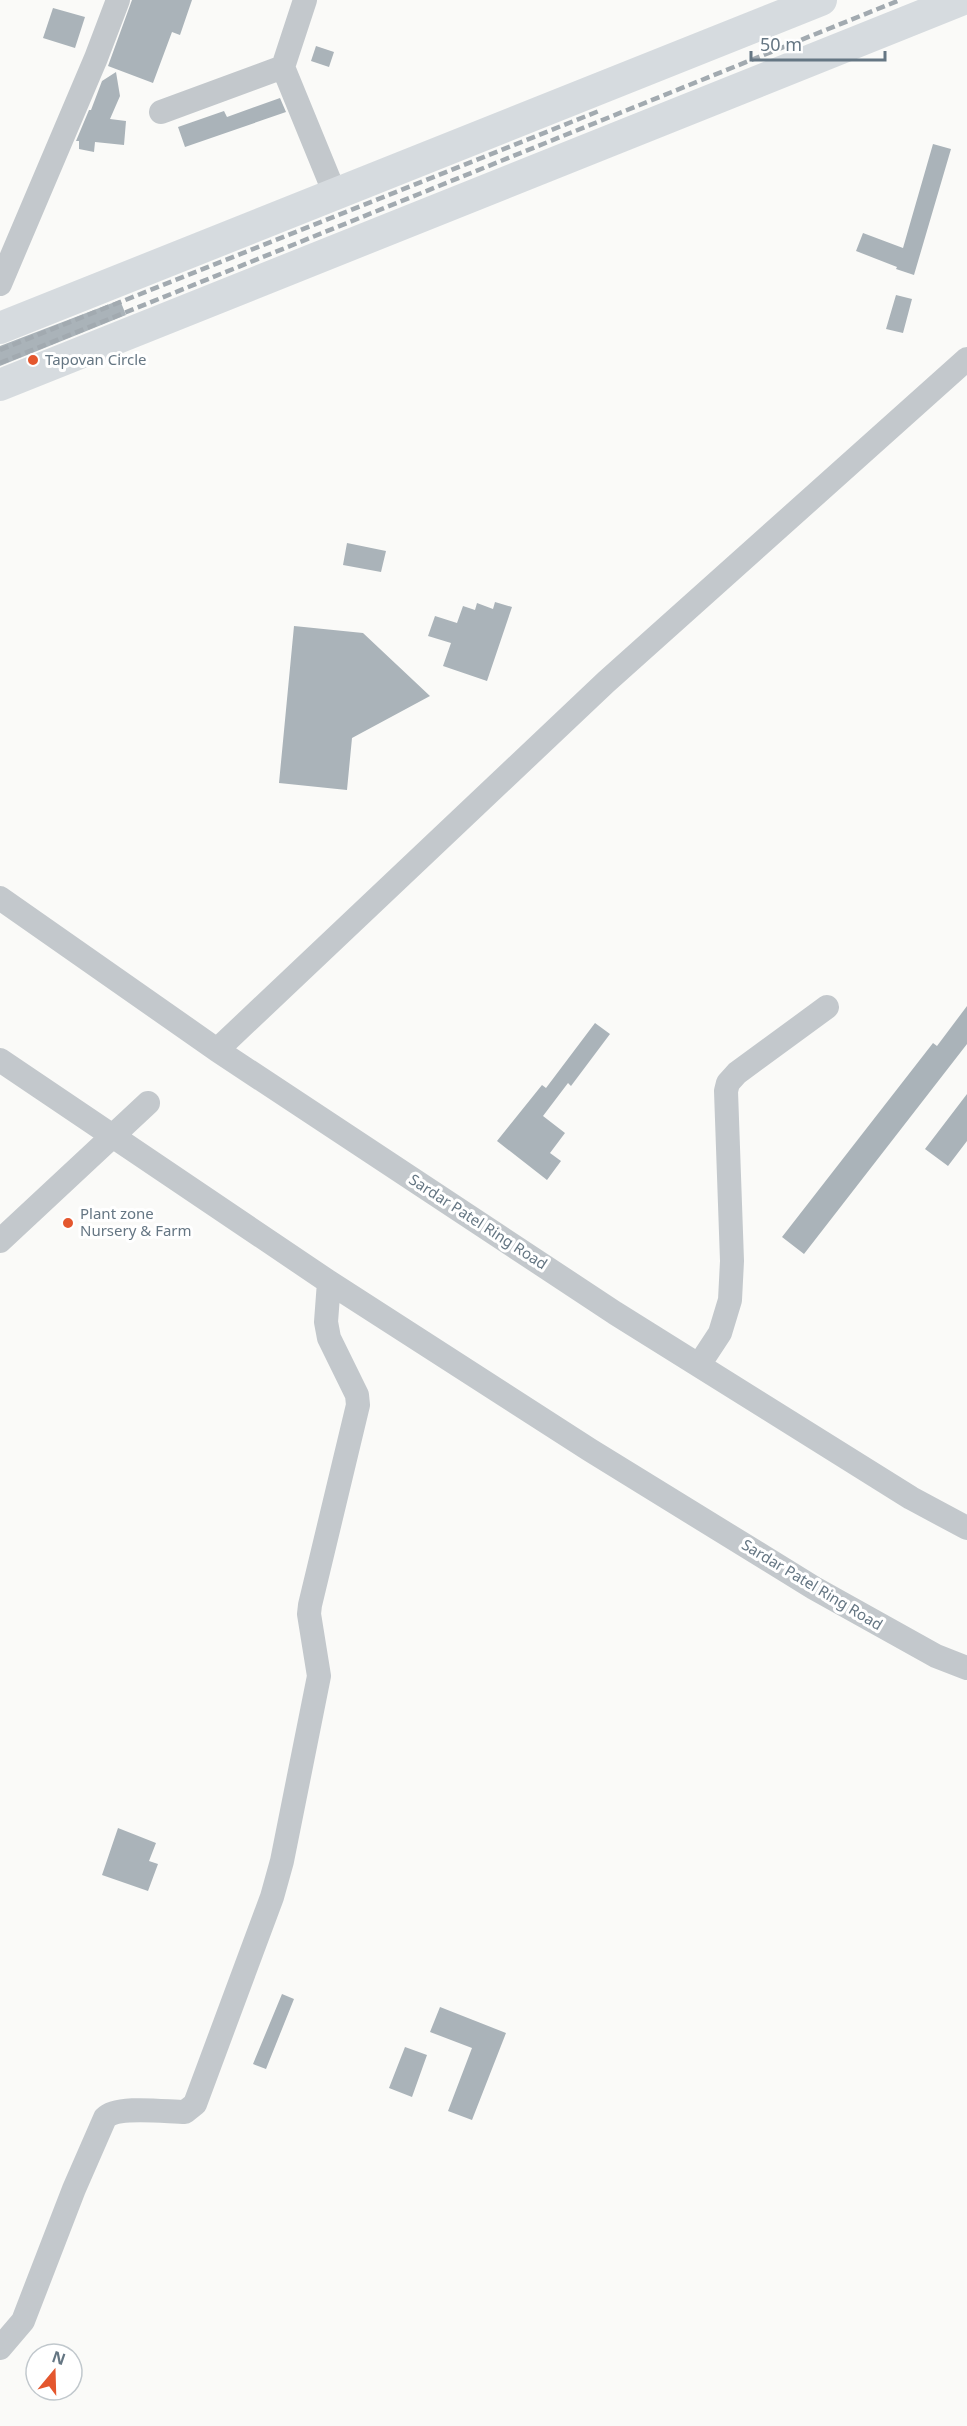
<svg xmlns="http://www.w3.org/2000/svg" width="967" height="2426" viewBox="0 0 967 2426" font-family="'Noto Sans',sans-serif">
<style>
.building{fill:#aab3b9}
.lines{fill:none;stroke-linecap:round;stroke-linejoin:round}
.minor{stroke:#c3c8cc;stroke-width:24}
.major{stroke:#d6dbdf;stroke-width:32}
.rail{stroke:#a2aab0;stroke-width:4.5;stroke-dasharray:9 4.5;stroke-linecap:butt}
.poi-dot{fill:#e4572e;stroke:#fff;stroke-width:2}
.labels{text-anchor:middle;stroke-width:6;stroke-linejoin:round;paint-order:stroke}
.poi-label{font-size:15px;fill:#657683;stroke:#fff;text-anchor:start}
.street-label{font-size:15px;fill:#657683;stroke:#fff}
</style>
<rect width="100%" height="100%" fill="#fafaf8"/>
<!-- building -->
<path class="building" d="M132 0H192L180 35 172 32 153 83 108 66Z
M53 8 85 17 75 48 43 38Z
M316 46 334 52 329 67 311 61Z
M116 72 120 96 110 119 126 121 124 145 95 142 94 152 79 149V141H76L89 110H91L102 81Z
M280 98 286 112 185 147 178 127 224 111 227 117Z
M933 144 951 149 914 275 896 269 897 267 856 251 863 233 903 248Z
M896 295 912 299 903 333 886 329Z
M120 300 126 315 0 366V346Z
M347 543 386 551 381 572 343 565Z
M495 602 512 607 487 681 443 666 451 643 428 636 435 616 457 623 463 606 475 610 477 603 493 609Z
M294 626 363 633 430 696 352 738 347 790 279 783Z
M967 1006V1044L804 1254 782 1237 933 1043 937 1046Z
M595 1023 610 1034 571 1086 568 1083 543 1116 565 1133 550 1153 561 1161 547 1180 497 1141 542 1085 546 1088Z
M967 1094V1141L948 1166 925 1149Z
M118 1828 156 1843 149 1861 158 1864 148 1891 102 1875Z
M282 1994 294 1999 266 2069 253 2064Z
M440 2007 506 2033 472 2120 448 2111 472 2048 430 2032Z
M405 2047 427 2055 412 2097 389 2088Z"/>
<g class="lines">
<!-- minor -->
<path class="minor" d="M305 0 283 67 335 194
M161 112 283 67
M0 284 96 58 118 0
M0 898 217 1050 615 1313 911 1498 967 1528
M217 1050 606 682 967 359
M0 1060 329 1282 590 1450 814 1588 936 1656 967 1668
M0 1241 148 1103
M699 1365 720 1333 730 1300 732 1261 726 1091 728 1083 737 1073 827 1007
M0 2348 23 2321 74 2189 105 2118C117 2105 167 2112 185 2112L195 2104 272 1897 282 1861 319 1676 309 1614 310 1605 358 1405 357 1395 329 1338 326 1322 329 1282"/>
<!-- major -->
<path class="major" d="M0 328 821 0
M0 385 961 0"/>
<!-- rail -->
<path class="rail" d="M0 350 599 111
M0 363 900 0"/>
</g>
<!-- markers -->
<g class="poi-dot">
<circle cx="33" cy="360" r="6"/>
<circle cx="68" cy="1223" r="6"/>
</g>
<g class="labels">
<!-- poi labels -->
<g class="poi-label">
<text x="45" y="365">Tapovan Circle</text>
<text x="80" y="1219">Plant zone<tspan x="80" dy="17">Nursery &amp; Farm</tspan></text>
</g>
<!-- street labels -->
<g class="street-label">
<text transform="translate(478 1222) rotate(33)" y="5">Sardar Patel Ring Road</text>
<text transform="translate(812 1585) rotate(31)" y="5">Sardar Patel Ring Road</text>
</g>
</g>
<!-- north arrow -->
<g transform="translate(54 2372) rotate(19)"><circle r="28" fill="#ffffff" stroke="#c1c8cd" stroke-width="1.5"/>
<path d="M0-4.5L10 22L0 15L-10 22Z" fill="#e4572e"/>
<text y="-9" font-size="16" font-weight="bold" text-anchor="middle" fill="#657683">N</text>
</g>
<!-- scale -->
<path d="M751 51v9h134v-9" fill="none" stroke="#657683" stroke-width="3"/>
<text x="760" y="51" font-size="18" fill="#657683" stroke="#ffffff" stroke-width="4.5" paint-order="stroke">50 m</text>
</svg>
